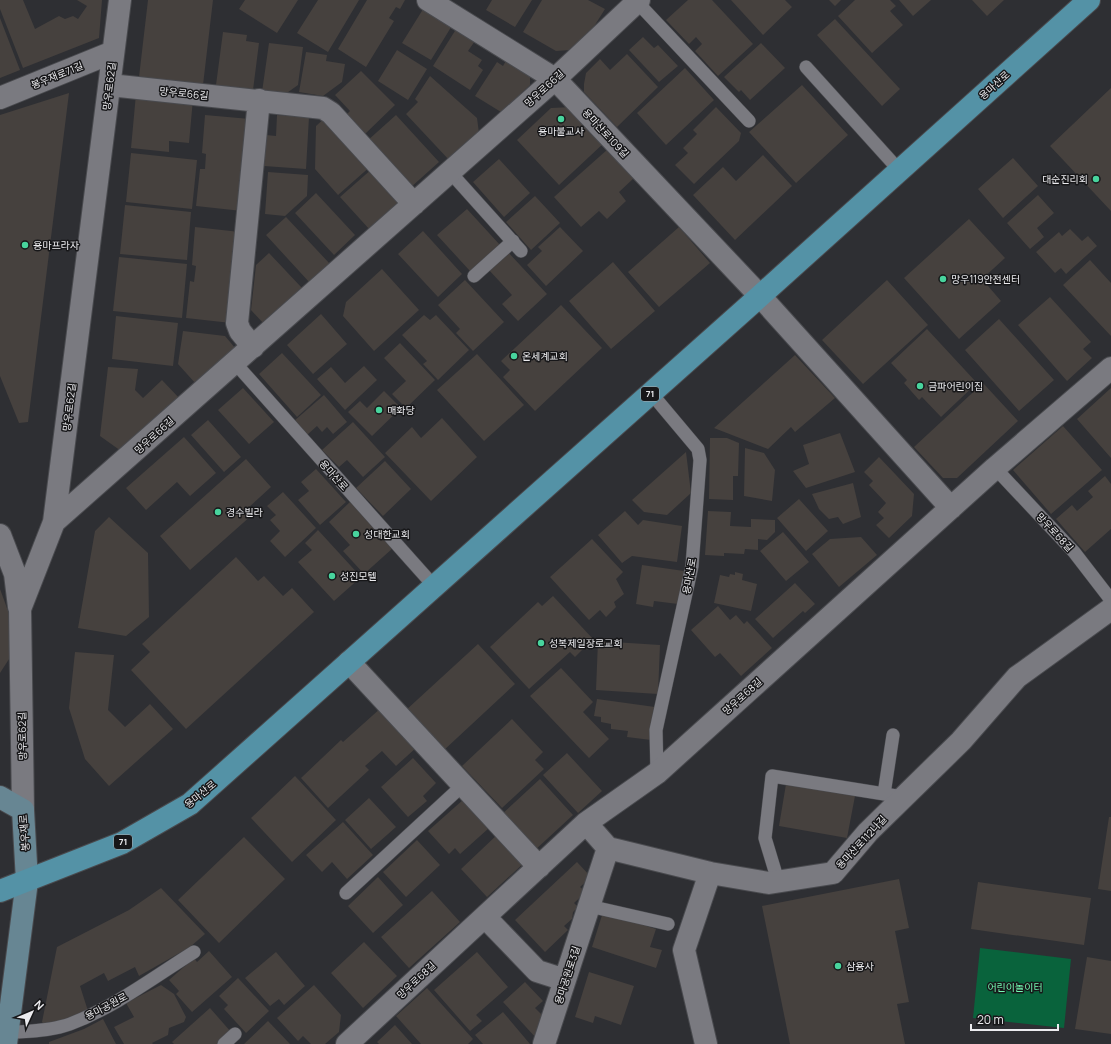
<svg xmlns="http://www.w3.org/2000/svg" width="1111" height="1044" viewBox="0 0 1111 1044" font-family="Manrope,'Noto Sans KR',sans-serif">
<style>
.green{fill:#09633c}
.building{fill:#46413e}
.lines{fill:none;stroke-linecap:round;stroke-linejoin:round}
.lane-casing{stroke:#494a4e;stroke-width:14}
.street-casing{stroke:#494a4e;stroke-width:24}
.secondary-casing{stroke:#494a4e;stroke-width:24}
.primary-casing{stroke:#494a4e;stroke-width:24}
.lane{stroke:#7a7a80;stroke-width:13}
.street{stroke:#7a7a80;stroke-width:22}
.secondary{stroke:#678693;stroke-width:22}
.primary{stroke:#5492a6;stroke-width:22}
.poi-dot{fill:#48d49d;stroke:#171719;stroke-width:1.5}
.labels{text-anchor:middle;stroke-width:3;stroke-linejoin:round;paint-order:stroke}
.shield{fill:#171719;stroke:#acacaf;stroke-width:1}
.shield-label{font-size:9px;font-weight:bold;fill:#ececef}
.street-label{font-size:10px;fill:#ececef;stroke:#171719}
.poi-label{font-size:10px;fill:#ececef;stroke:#171719;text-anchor:start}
.park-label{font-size:10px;fill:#74fab3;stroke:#171719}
</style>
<rect width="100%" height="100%" fill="#2e2f33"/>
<!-- green -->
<path class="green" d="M980 948 1071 959 1064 1028 973 1018Z"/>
<!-- building -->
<path class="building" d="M0 0H23L35 29 59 16 65 19 73 16 78 19 87 6 77 0H102L99 38 23 68 0 9Z
M148 0H213L203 85 139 77Z
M245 0H298L277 33 239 9Z
M318 0H359L328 52 297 33Z
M367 0H405L400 9 396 7 389 18 394 21 366 67 338 49Z
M492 0H532L515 27 486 10Z
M542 0H588L605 9 583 44 570 50 556 51 523 32Z
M688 0H712L753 44 718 76 695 51 702 44 696 37 689 44 666 20Z
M731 0H785L792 7 763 35Z
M829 0H841L835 6Z
M855 0H890L896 6 890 11 903 25 872 53 838 16Z
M899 0H931L913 16Z
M972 0H1004L987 16Z
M425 6 453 24 431 60 402 43Z
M0 18 20 70 0 78Z
M835 19 900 89 882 106 817 35Z
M458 26 477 38 468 51 482 60 478 66 483 70 470 90 433 66Z
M223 32 247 35 246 41 259 43 253 90 216 85Z
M643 37 654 48 658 45 678 66 659 82 629 50Z
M269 43 303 47 298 85 284 95 262 92Z
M761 43 785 68 750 100 741 90 739 92 724 77Z
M397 50 427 69 408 100 378 81Z
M306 52 327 55 326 61 345 64 342 82 323 96 299 92Z
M627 54 658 87 617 127 584 92V84L586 73 600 59 610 70Z
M508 57 530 71V85L501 112 475 96 497 62 503 66Z
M685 68 714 100 666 145 637 113Z
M361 71 395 105 365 134 347 114 350 111 335 95Z
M430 76 477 118 479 133 450 161 406 114 418 102 415 99Z
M802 85 848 135 796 183 749 132Z
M1111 88V211L1050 146Z
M69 93 28 422 19 423 0 376V115Z
M136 94 193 99 189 143 169 141V152L131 148Z
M573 107 605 142 559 185 517 140 551 108Z
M716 107 741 133 739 141 694 184 675 165 688 153 683 148 697 134 693 130Z
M205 115 250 119 242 211 196 206 200 169H205L206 154 202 153Z
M277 115 309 117 306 169 264 166 266 135 276 136Z
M396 115 439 162 410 188 367 141Z
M327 116 372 165 338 195 315 169 316 126Z
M608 149 634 178 619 192 626 201 607 219 599 211 581 227 554 197Z
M131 153 197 160 192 209 126 202Z
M763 155 792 186 735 240 693 195 723 167 736 181Z
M1013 158 1038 186 1003 218 978 189Z
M499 159 530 193 504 217 473 182Z
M373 168 402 201 370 230 340 197Z
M268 172 308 175 307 196 285 216 265 214Z
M316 193 355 235 334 255 295 213Z
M1038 195 1054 213 1037 228 1044 237 1030 249 1007 223Z
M535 196 560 223 531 250 506 222Z
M125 205 191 212 187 260 120 254Z
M467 209 500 245 470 271 437 235Z
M286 217 330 264 310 283 266 235Z
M969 219 1005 258 982 279 1001 301 959 339 904 278Z
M195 227 240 232 231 323 186 318 190 281 194 282 196 266 192 265Z
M560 227 583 251 546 286 527 265 542 251 538 247Z
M679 227 710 263 659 307 628 272Z
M1070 229 1082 241 1088 236 1097 246 1066 274 1061 268 1055 273 1036 252 1059 232 1062 236Z
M423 231 462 274 438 297 398 254Z
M507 251 547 294 518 321 502 304 512 295 488 269Z
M269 253 302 288 264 324 251 310 256 265Z
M119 257 187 264 182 318 113 311Z
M1090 260 1111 283V336L1063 285Z
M613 262 655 311 611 349 569 301Z
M382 269 419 310 374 351 343 316 346 302Z
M465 280 504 322 473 351 456 333 460 329 438 305Z
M887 280 928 325 863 384 822 340Z
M1050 297 1091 342 1083 349 1092 358 1067 381 1018 325Z
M561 305 602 348 535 411 503 377 510 370 501 361Z
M321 314 347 344 313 374 287 345Z
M424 315 430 320 436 315 469 350 438 380 423 364 427 361 402 335Z
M116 316 178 323 173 366 112 359Z
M999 319 1054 380 1019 411 965 350Z
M927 329 977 383 941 417 922 397 919 400 904 383 907 380 891 363Z
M183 331 225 336 236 349 196 384 178 364Z
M400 343 435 380 406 408 392 394 406 381 384 358Z
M282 353 321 395 297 417 259 374Z
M477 354 524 405 484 441 437 390Z
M795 355 835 398 795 432 791 427 768 449 714 428Z
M364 366 377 380 345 410 317 379 331 367 345 383Z
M108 367 138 369 135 390 143 398 162 380 180 399 121 451 100 436Z
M983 383 1018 421 957 478H943L914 447Z
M243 388 274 422 249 444 218 410Z
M1111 388V458L1077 419Z
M384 391 401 408 372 436 348 412 360 401 367 408Z
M324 395 347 422 333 434 327 427 322 432 317 426 307 435 294 421Z
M442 418 477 457 431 501 385 453 412 427 421 438Z
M208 420 241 457 224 472 191 435Z
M353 422 385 457 363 477 347 460 339 467 322 450Z
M1063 426 1102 470 1051 514 1013 470Z
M840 433 855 472 806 488 793 471 809 464 803 445Z
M184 437 216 473 190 496 177 482 146 510 126 488Z
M710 438H727L739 443 738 476H733V500L709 499Z
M745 448 764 453 775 470 772 501 744 496Z
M686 452 691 493 667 515 644 512 632 500Z
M879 457 914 494 912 516 889 538 876 525 884 518 878 512 886 503 869 485 873 481 864 472Z
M246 459 271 487 247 509 252 515 190 570 160 536Z
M385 461 411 489 383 516 356 488Z
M316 469 346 502 320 525 298 500 309 491 301 482Z
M1105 476 1111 484V529L1085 552 1056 519 1072 505 1077 511 1093 497 1088 491Z
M853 483 861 517 843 524 838 517 829 519 819 509 812 494Z
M283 492 316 528 285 557 270 541 280 531 270 520 276 515 267 506Z
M799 499 828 531 806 551 777 518Z
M351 501 393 548 364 574 343 551 350 545 329 522Z
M625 511 638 525 643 520 682 526 677 562 632 556 622 563 598 535Z
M708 511 731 512 730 526 751 527V519L775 520V532L767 540 758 539V550L745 549 744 554 724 553V556L705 555Z
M109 517 148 553 149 617 126 636 78 628 95 531Z
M318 530 361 577 334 601 298 562 312 550 305 543Z
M783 532 809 562 786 581 760 551Z
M861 537 877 555 839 587 812 554 830 539Z
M592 539 623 572 616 579 624 594 614 602 616 607 606 617 600 610 589 620 550 577Z
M236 557 258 581 264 576 283 596 292 588 314 612 186 729 131 670 150 652 142 644Z
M642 565 684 571 678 604 654 601 653 607 636 604Z
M735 572 743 574 742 580 757 584 751 611 714 603 720 575 729 577 730 574 735 575Z
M795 583 815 604 805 613 803 611 773 638 755 619Z
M0 589 11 619V656L0 673Z
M553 596 593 639 575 657 570 652 529 689 490 647 538 602 542 606Z
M718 606 730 620 736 615 744 624 747 621 772 648 741 676 720 653 715 657 691 630Z
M598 641 660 645 658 694 596 690Z
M478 644 515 684 443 751 405 711Z
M75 652 114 655 108 710 125 727 150 704 173 729 109 786 85 759 69 708Z
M561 668 593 702 583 712 609 739 589 758 530 696Z
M597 699 655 707 651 740 627 737 628 731 611 729V724L601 722V717L594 716Z
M382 707 417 747 396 766 382 751 365 766 369 770 328 808 301 778 341 740 343 742Z
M512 719 543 752 535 760 544 769 502 808 462 766Z
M567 753 602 791 578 813 543 775Z
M413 758 436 783 423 796 427 801 408 817 381 787Z
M295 776 336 820 292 862 251 818Z
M540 779 573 815 534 851 501 815Z
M786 784 855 796 847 838 779 826Z
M369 798 396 827 371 849 345 820Z
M464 799 489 828 460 854 455 848 449 854 428 831Z
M1109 817H1111V891L1098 889Z
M343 822 373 855 347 879 332 862 322 872 306 855Z
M499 833 525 862 487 897 461 869Z
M244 837 285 879 219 943 178 900Z
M417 840 440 865 406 897 383 872Z
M577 862 591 877 580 887 586 892 574 903 578 907 573 912 572 919 564 926 568 930 545 952 515 920Z
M378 877 403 905 373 933 348 906Z
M899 879 909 928 895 931 909 1002 897 1004 905 1044H790L762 906Z
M978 882 1091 898 1084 945 971 929Z
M161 888 205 934 190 947 139 976 135 967 108 981 104 973 80 986 88 1011 46 1026 42 1022 57 947 129 910Z
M432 891 460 922 409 968 381 937Z
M603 912 656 929 650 947 662 950 656 968 592 947Z
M364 942 397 976 363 1008 331 973Z
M209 951 232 977 192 1012 176 994 179 991 169 980 194 958 197 962Z
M276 952 305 986 284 1005 279 999 270 1006 245 978Z
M477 952 508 987 476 1015 482 1021 470 1031 434 990Z
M1087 957 1111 961V1034L1075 1029Z
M589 972 634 986 621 1025 595 1016 593 1023 575 1017Z
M238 978 269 1011 246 1033 224 1009 228 1005 219 996Z
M525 982 543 1001 535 1008 543 1016 539 1022 542 1026 537 1039 503 1002Z
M161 985 174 994 186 1017 184 1022 169 1028 168 1035 152 1043 153 1044H124L114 1027 134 1017 126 1003Z
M314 985 341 1015 339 1032 325 1044H311L303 1036 298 1041 277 1018Z
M427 988 473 1039 468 1044H421L396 1016Z
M210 1008 231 1032 218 1044H174L172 1042Z
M503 1012 530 1044H483L475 1035Z
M103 1019 116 1044H49V1042L84 1029Z
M268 1021 290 1044H244Z
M395 1025 412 1044H379L377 1042Z"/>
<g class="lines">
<!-- lane casing -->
<g class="lane-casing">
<path id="lane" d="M637 2 749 121
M806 67 899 170
M450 172 521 251
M474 276 513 241
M235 363 434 586
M651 393 698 449 700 460 692 566 656 730 657 773
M995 468 1074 552 1111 600
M884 794 893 735
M778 881 765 838 772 776 903 797
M346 893 463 785
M589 906 668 924
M7 1033C28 1031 51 1031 70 1024 115 1007 154 977 194 952
M224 1044 235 1034"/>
</g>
<!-- street casing -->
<g class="street-casing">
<path id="street" d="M428 0 555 79 760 296 951 508
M110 85 323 108 331 113 414 204
M0 98 113 52
M253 347 240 331 237 323 259 100
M54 522 555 79 639 0
M0 535 15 574 19 607
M349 662 539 867
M23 810 20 609 54 522 120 0
M608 848 710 873
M485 917 537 971 565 980
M347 1044 586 823 657 773 995 468 1111 368
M544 1044 608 848 586 823
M706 1044 684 950 710 873 769 883 833 873 868 832 961 741 1017 677 1111 609"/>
</g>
<!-- secondary casing -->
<g class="secondary-casing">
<path id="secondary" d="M0 797 23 810 27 881 6 1044"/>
</g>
<!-- primary casing -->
<g class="primary-casing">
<path id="primary" d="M0 891 122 843 190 804 760 296 1089 0"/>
</g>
<!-- lane -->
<use href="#lane" class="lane"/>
<!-- street -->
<use href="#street" class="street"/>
<!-- secondary -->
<use href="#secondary" class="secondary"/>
<!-- primary -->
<use href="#primary" class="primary"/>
</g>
<!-- markers -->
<g class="poi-dot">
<circle cx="561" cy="119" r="4"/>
<circle cx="1096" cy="179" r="4"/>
<circle cx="25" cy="245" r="4"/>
<circle cx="943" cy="279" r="4"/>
<circle cx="514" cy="356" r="4"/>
<circle cx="920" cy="386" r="4"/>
<circle cx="379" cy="410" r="4"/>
<circle cx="218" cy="512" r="4"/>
<circle cx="356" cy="534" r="4"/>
<circle cx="332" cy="576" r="4"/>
<circle cx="541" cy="643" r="4"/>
<circle cx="838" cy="966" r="4"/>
</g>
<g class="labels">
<!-- shield labels -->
<g class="shield">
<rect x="641" y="387" width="18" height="14" rx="3"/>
<rect x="114" y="835" width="18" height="14" rx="3"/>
</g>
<g class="shield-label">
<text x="650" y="397">71</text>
<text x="123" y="845">71</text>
</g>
<!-- street labels -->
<g class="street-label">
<text transform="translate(57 75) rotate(-22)" y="4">봉우재로71길</text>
<text transform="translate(994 85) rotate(-42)" y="4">용마산로</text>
<text transform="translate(109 86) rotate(-83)" y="4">망우로62길</text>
<text transform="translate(544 88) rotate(-42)" y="4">망우로66길</text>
<text transform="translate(184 93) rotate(6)" y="4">망우로66길</text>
<text transform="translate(606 133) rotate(47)" y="4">용마산로109길</text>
<text transform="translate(69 407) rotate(-83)" y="4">망우로62길</text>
<text transform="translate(154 435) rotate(-42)" y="4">망우로66길</text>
<text transform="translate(334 475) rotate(48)" y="4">용마산로</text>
<text transform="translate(1055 532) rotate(47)" y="4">망우로68길</text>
<text transform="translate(689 576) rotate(-80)" y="4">용마산로</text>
<text transform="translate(742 696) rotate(-42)" y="4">망우로68길</text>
<text transform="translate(22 736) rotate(-91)" y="4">망우로62길</text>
<text transform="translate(200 794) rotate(-39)" y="4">용마산로</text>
<text transform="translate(24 833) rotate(-94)" y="4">봉우재로</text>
<text transform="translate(861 842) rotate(-47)" y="4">용마산로112나길</text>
<text transform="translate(567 975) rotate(-72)" y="4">용마공원로3길</text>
<text transform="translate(416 980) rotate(-43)" y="4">망우로68길</text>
<text transform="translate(106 1006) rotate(-28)" y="4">용마공원로</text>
</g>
<!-- poi labels -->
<g class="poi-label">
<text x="561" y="135" text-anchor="middle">용마불교사</text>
<text x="1088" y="183" text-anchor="end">대순진리회</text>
<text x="33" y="249">용마프라자</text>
<text x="951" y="283">망우119안전센터</text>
<text x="522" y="360">온세계교회</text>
<text x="928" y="390">금파어린이집</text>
<text x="387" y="414">매화당</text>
<text x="226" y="516">경수빌라</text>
<text x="364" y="538">성대한교회</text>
<text x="340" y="580">성진모텔</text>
<text x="549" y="647">성복제일장로교회</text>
<text x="846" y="970">삼용사</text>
</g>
<!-- park labels -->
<g class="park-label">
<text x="1015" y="991">어린이놀이터</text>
</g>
</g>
<!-- north arrow -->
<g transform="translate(32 1012) rotate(46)" stroke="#171719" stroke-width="3" paint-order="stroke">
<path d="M0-3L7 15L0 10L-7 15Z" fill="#ececef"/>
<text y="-6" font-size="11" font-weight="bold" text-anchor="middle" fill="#ececef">N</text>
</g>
<!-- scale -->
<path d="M971 1024v6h87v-6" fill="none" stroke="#ececef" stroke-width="2"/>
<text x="977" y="1024" font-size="12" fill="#ececef" stroke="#171719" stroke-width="3" paint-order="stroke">20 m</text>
</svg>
